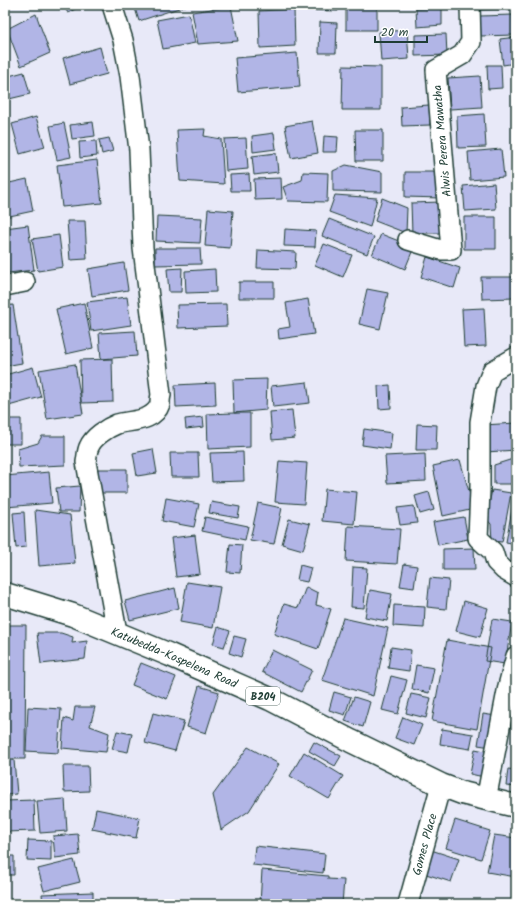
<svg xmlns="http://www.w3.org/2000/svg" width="521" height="909" viewBox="0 0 521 909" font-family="Kalam,sans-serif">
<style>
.building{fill:#b1b5e6;stroke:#1f3d34}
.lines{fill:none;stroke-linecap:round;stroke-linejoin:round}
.minor-casing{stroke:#1f3d34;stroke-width:22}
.primary-casing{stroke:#1f3d34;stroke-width:25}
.minor{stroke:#fff;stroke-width:19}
.primary{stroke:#fff;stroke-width:22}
.labels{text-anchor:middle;stroke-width:3;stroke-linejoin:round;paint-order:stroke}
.shield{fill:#fff;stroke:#627771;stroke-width:1}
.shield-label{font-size:11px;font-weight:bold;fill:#1f3d34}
.street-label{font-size:12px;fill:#1f3d34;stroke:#fff}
</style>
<rect width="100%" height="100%" fill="#e8e9f8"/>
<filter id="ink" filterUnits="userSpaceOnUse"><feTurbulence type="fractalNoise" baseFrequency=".025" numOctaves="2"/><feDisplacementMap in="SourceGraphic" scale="8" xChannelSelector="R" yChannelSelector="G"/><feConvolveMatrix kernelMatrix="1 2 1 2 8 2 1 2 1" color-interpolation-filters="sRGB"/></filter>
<g filter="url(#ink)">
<!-- building -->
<path class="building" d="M63 5H82L68 13Z
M134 5H188L139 21Z
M302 5H338V11L301 10Z
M346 5H377V30H346Z
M477 5H511L510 9 477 10Z
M231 6 238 41 198 44 192 12Z
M442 8V25L417 27 416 9Z
M294 9 295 46 260 48 259 11Z
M36 14 50 53 21 66 7 29Z
M189 14 195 43 163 49 157 20Z
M513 15 514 35 481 36 480 16Z
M320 22 337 23 336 53H319Z
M407 30 409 59 381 61 379 32Z
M446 34 447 55 415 56V35Z
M516 37V63L503 65 500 39Z
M100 47 107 74 70 84 63 58Z
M297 53 300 87 238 92 235 58Z
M487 65H501L502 88 488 89Z
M343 66 381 67V110H342Z
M24 72 30 94 9 99 5 86V77Z
M480 76 482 107 450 109 448 78Z
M429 105 430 125 402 126 401 107Z
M484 114 486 147 458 148 457 116Z
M36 117 45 147 20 154 12 124Z
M312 121 318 153 291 158 285 126Z
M93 122 95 136 72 139 70 125Z
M64 123 71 157 57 160 50 126Z
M205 129 204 136 221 139 224 184 180 181 177 130Z
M355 130H383V161H356Z
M274 133 276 149 253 152 252 136Z
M324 136 338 137 337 152H323Z
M109 138 113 151 102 154 99 140Z
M246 138 248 169 226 171 224 139Z
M96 141 97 156 80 158 79 142Z
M501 149 504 177 470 180 468 152Z
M276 153 278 172 254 175 252 156Z
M97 160 102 203 62 207 57 165Z
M346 165 382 172V192L333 191V171Z
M303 172 328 173 327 202 288 201 283 187 302 180Z
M405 172H441V198L405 197Z
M249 174 250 191H231L230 175Z
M281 178 282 199 255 200 254 179Z
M27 179 33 211 5 217V184Z
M494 183 496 209 465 211 463 186Z
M335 195 377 198 370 227 329 212Z
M382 198 407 208 406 233 375 221Z
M441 202V233H412L411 203Z
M208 209 233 211 230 248 205 246Z
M157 216 202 218 200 243 156 241Z
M464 217H496V249H464Z
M329 219 374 237 367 254 322 236Z
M67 221H85L87 259 70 260Z
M28 225 34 270 8 273 5 249V228Z
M285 229 316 231 315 247 284 246Z
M381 234 414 247 405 269 372 255Z
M59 235 63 267 38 271 32 239Z
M324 244 352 255 343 277 315 265Z
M155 248H200L201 264 155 265Z
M258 250 296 252 295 269 257 268Z
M427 257 460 268 454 288 421 277Z
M124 263 128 290 92 296 88 269Z
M182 268 181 292H169L167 269Z
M215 269 216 292 186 293 185 271Z
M481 277H514V298L482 299Z
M239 282H274V298H239Z
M367 289 388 293 380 329 359 324Z
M127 297 131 325 91 331 87 302Z
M308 299 314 334 279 339 278 329 290 327 286 303Z
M84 303 93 348 66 354 56 309Z
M226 304 227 326 178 328 177 305Z
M13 305 22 363 5 366V306Z
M484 308 486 346 464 347 462 309Z
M135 331 137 356 101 359 99 333Z
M112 359 113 402 81 403 80 360Z
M75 364 83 414 47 419 39 370Z
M33 367 41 397 5 407V375Z
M267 379 266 410 234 413 233 380Z
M307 382 310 403 273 407 271 386Z
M215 383 216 405 176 407 175 385Z
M390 385 391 408 379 409 378 386Z
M292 410 295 438 272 440 270 412Z
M234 413H250V447L208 449 207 414Z
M203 417 204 427 186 429 185 419Z
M5 419H21V444H5Z
M516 423V450L486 452 484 425Z
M417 424 437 425 436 450H416Z
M364 429 392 433 390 449 362 445Z
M42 436H65V465L19 467 18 449 38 443Z
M153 449 157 473 137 476 133 453Z
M243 452 244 481 212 482 210 453Z
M170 453H198L199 477H171Z
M425 454 426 481 387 483 385 456Z
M516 458V484H494V465Z
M460 460 474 509 443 516 433 466Z
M279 461 307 463 304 504 275 502Z
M97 469H127V493H97Z
M49 472 52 503 6 507 5 476Z
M80 486 79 512H59L56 488Z
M325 489 357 492 354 524 322 521Z
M492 490 511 493 502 542 492 541 491 524 486 518Z
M429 492 434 510 420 514 415 496Z
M166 498 199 504 194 527 162 521Z
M514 498H516V544L506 542Z
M211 502 240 507 238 518 209 513Z
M258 503 282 508 274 544 250 540Z
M414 506 417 523 400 525 397 508Z
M35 510 70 515 75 563 39 566Z
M24 512 26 547 16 548 13 513Z
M5 517H9L10 544H5Z
M205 517 248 526 245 540 202 531Z
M464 517 468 539 438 545 433 522Z
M289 519 310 524 303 550 282 544Z
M348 526 400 529 397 564 346 561Z
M195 535 200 574 176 577 171 538Z
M230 544 242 545 240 573 227 572Z
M474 548 475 570H443V549Z
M404 564 417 566 414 588 400 586Z
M300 565 311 568 307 582 297 580Z
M353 567 367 568 364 608 351 607Z
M430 578 449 580 446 609 427 607Z
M187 582 220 587 213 628 180 622Z
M306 587 318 593 316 605 331 609 318 649 274 634 284 604 298 608Z
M175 588 179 608 130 620 125 601Z
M370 590 392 594 387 621 365 617Z
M464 601 488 608 480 637 456 631Z
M394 605 425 607 424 628 393 626Z
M343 618 388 628 373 696 322 680Z
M492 619 512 622 505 664 485 661Z
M5 625H26L25 759H5Z
M218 627 230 631 224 647 213 644Z
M37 633H61L73 637 72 643 87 641 85 659 41 664Z
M234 636 246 639 241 657 229 653Z
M447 640 491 648 477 729 432 721Z
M391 647 411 650 409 671 388 668Z
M272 650 312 670 301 692 262 672Z
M141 663 176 677 167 699 132 685Z
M416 665 434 668 429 693 412 689Z
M391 676 407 680 398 714 382 710Z
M199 686 219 692 206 733 187 727Z
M334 692 351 697 345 715 329 710Z
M411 694 431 698 426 718 406 713Z
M354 697 370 702 363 727 345 721Z
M28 707 61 709 58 753 26 751Z
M75 707H95L90 726 109 733 106 752 62 748 64 718 73 721Z
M153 713 184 721 175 751 145 743Z
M483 714 496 716 491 747 478 745Z
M403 717 422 725 414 745 395 738Z
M442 729 473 734 470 749 440 744Z
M117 731 132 734 128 752 112 749Z
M314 742 341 756 335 766 309 751Z
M248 747 279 764 249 811 221 830 213 795Z
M475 749 490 752 484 777 470 774Z
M304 752 343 776 329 799 290 776Z
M14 760 17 794 5 795V761Z
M63 766H88L89 791 64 792Z
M508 769 516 770V787L506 786Z
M65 799 67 831 40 833 37 801Z
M34 800 35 831 5 832V801Z
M96 809 140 818 136 838 92 829Z
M455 820 490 831 481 859 446 848Z
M78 834 80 855 55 858 53 836Z
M494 835 516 838V877L487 872Z
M28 840 51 841V861L27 860Z
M255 846 325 854 323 873 253 865Z
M431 850 459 859 451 882 423 873Z
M5 856H14V875H5Z
M74 860 80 882 44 891 38 869Z
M262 870 328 876V879L344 880 342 904H260Z
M93 892V904H43L42 894Z"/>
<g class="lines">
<!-- minor casing -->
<g class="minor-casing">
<g id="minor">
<path d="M112 5 123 40 130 76 139 150 143 248 161 395C160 398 160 402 160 404 154 422 131 420 117 424 107 428 93 437 89 447 87 451 87 457 86 462L117 632"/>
<path d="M408 240 441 250H451L436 70 462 55 471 42 470 5"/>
<path d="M5 286 25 282"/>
<path d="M516 357 492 371 486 386 480 422V490L478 538 493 552 496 562 504 570 516 577"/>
<path d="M486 800 508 686 516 656"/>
<path id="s1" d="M408 904 441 785"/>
</g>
</g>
<!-- primary casing -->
<g class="primary-casing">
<g id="primary">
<path id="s2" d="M5 594 73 615 170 655 270 699 351 741 441 785 462 793 516 806"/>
</g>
</g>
<!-- minor -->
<use href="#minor" class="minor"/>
<!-- primary -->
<use href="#primary" class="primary"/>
</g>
</g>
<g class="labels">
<!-- shield labels -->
<rect class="shield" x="246" y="687" width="34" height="18" rx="3"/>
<g class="shield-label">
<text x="263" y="700">B204</text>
</g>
<!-- street labels -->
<g class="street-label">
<text transform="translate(442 141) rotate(-95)" y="4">Alwis Perera Mawatha</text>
<text dy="4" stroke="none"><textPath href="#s2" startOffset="181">Katubedda-Kospelena Road</textPath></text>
<text dy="4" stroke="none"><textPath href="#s1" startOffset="62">Gomes Place</textPath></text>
</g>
</g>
<!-- margin -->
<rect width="521" height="909" fill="none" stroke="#fff" stroke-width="20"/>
<rect x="10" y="10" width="501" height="889" fill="none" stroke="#1f3d34" stroke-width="1.5" filter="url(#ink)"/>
<!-- scale -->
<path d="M375 36v6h52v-6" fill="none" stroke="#1f3d34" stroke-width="2"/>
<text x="381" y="36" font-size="12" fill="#1f3d34" stroke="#ffffff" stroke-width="3" paint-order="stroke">20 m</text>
</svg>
